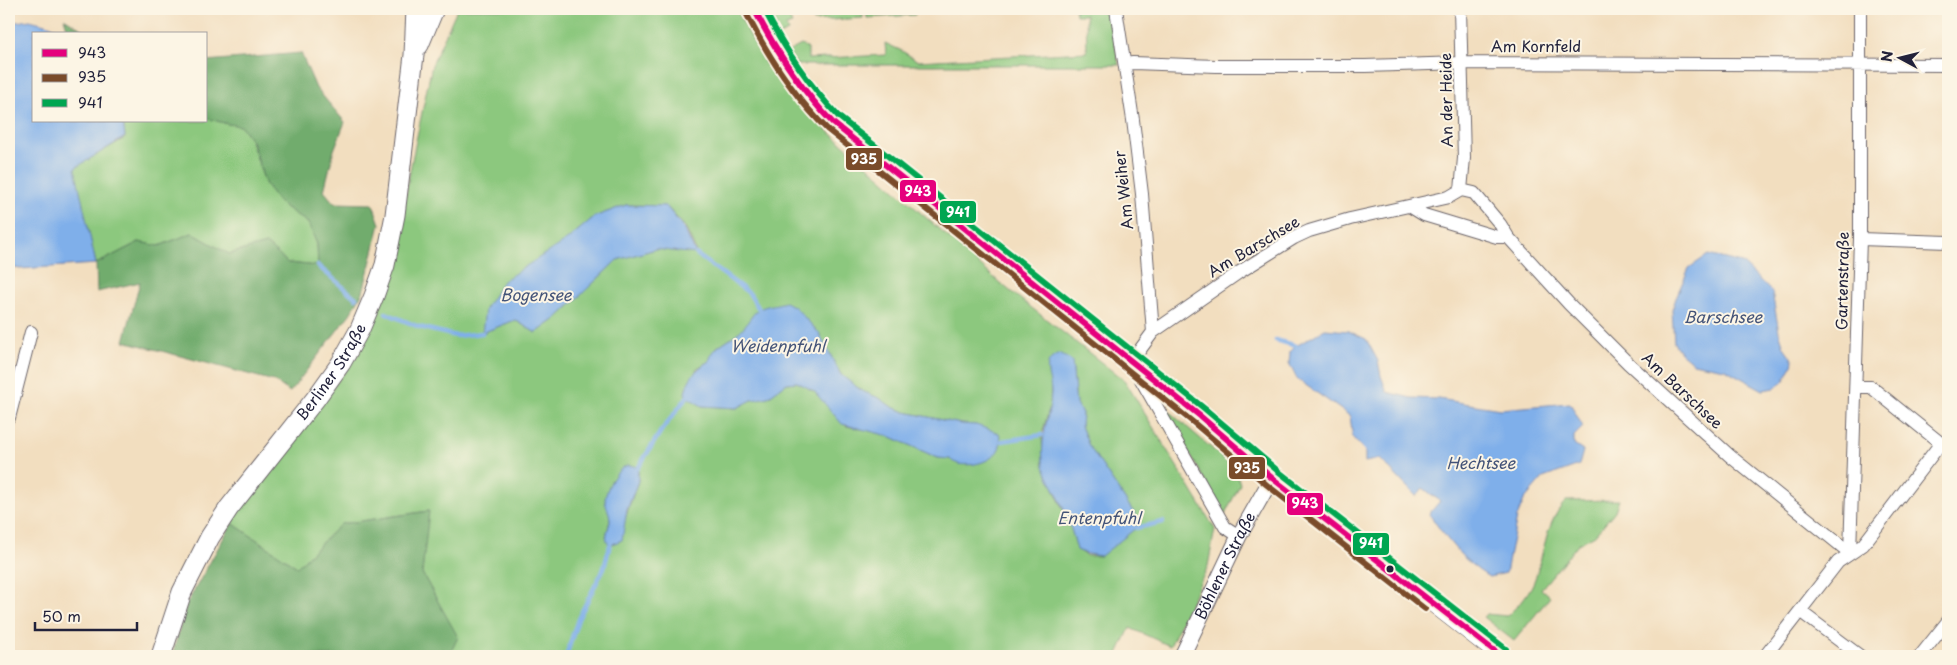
<svg xmlns="http://www.w3.org/2000/svg" width="1957" height="665" viewBox="0 0 1957 665" font-family="'Playpen Sans',sans-serif">
<style>
.green{fill:#8cc87e;stroke:#57755c;fill-rule:evenodd}
.forest{fill:#71ac6d;stroke:#4a6754}
.water{fill:#7fafea;stroke:#506892}
.lines{fill:none;stroke-linecap:round;stroke-linejoin:round}
.stream{stroke:#7fafea;stroke-width:4.5}
.minor-casing{stroke:#6b6469;stroke-width:14}
.tertiary-casing{stroke:#6b6469;stroke-width:17}
.secondary-casing{stroke:#6b6469;stroke-width:19}
.primary-casing{stroke:#6b6469;stroke-width:21}
.minor{stroke:#fff;stroke-width:12}
.tertiary{stroke:#fff;stroke-width:15}
.secondary{stroke:#fff;stroke-width:18}
.primary{stroke:#fff;stroke-width:19}
.bus-1-casing{stroke:#fcf5e5;stroke-width:10}
.bus-2-casing{stroke:#fcf5e5;stroke-width:10}
.bus-3-casing{stroke:#fcf5e5;stroke-width:10}
.bus-1{stroke:#e5007d;stroke-width:6}
.bus-2{stroke:#7a4b2a;stroke-width:6}
.bus-3{stroke:#00a651;stroke-width:6}
.bus-dot{fill:#22223b;stroke:#fcf5e5;stroke-width:2}
.labels{text-anchor:middle;stroke-width:4;stroke-linejoin:round;paint-order:stroke}
.street-label{font-size:15px;fill:#22223b;stroke:#fcf5e5}
.water-label{font-size:16px;font-style:italic;fill:#435378;stroke:#fcf5e5}
.line-badge{stroke:#fcf5e5;stroke-width:2}
.badge-label{font-size:14px;text-anchor:middle;font-weight:bold;fill:#fff}
</style>
<rect width="100%" height="100%" fill="#fcf5e5"/>
<filter id="ink" filterUnits="userSpaceOnUse"><feTurbulence type="fractalNoise" baseFrequency=".02" numOctaves="2"/><feDisplacementMap in="SourceGraphic" scale="10" xChannelSelector="R" yChannelSelector="G"/><feConvolveMatrix kernelMatrix="1 2 1 2 8 2 1 2 1" color-interpolation-filters="sRGB"/></filter>
<filter id="wash" filterUnits="userSpaceOnUse"><feTurbulence type="fractalNoise" baseFrequency=".0096" numOctaves="4" result="noise"/><feDisplacementMap in="SourceGraphic" scale="20" xChannelSelector="R" yChannelSelector="G"/><feGaussianBlur stdDeviation="1.12" result="paint"/><feColorMatrix in="noise" values="0 0 0 0 0 0 0 0 0 0 0 0 0 0 0 0 0 1.4 0 .05"/><feComposite in="paint" operator="in"/></filter>
<g filter="url(#wash)">
<rect width="100%" height="100%" fill="#f2debf"/>
<!-- green -->
<path class="green" d="M457 9H736L765 63 791 98 1000 283 1125 381 1215 529 1208 566 1170 646 1130 628 1117 656H449L457 637 422 573 428 511 341 524 297 567 232 523 239 510 359 353 390 284 412 160 432 65ZM626 205 666 206 685 227 697 253 656 249 617 260 557 318 536 333 515 320 482 333 568 239 594 217ZM778 305 808 321 819 333 841 375 862 391 879 398 892 407 905 412 961 424 976 425 950 459 938 458 889 436 867 430 846 426 814 391 797 382 787 383 768 397 751 400 737 408 702 406 696 369 709 361 717 347 741 331 759 309ZM1073 370 1076 404 1082 413 1081 426 1089 446 1136 516 1101 556H1087L1077 549 1071 528 1043 463 1042 435 1050 405 1051 383ZM624 467 638 468V481L625 519 606 537 610 520 611 481Z
M769 9H783L787 12 792 24 786 26 788 31 779 35Z
M1075 9H1109L1119 65H797L788 52 801 45 808 48V59L886 55 885 43 902 51 918 61 1087 52 1086 15H1076Z
M915 10V15L867 18 866 12Z
M863 12V18L814 21 813 14Z
M206 118 228 124 241 125 251 141 265 183 278 202 308 223 317 244 318 266 288 263 266 244 229 254 192 233 159 246 139 242 96 264 74 168 125 138 123 121H206Z
M1165 408 1231 465 1229 467 1238 477 1240 484 1225 515 1166 413Z
M1619 500 1615 511 1595 535 1578 544 1541 589 1550 597 1514 641 1483 617 1486 614 1507 616C1519 605 1531 592 1536 576 1544 551 1547 520 1566 501Z"/>
<!-- forest -->
<path class="forest" d="M64 18 89 34H69Z
M301 53 316 88 345 122 334 150 324 191 334 203 373 204 380 224 363 292 350 314 290 392 274 381 124 341 140 282 97 292 96 264 139 242 159 246 192 233 229 254 266 244 288 263 318 266 317 244 308 223 278 202 265 183 252 141 241 126 228 124 206 118V61Z
M429 511 422 573 458 637 449 656H172L186 605 232 523 297 567 341 524Z"/>
<!-- water -->
<path class="water" d="M30 20 49 25 69 34H34V121H123L125 137 75 168 96 264 20 269 9 267V23Z
M626 205 666 206 684 228 696 254 656 249 617 260 557 318 536 333 515 320 482 333 485 309 503 281 568 239 594 217Z
M1708 255 1742 263 1772 292 1779 332 1784 347 1793 360 1792 366 1783 382 1774 388 1763 390 1725 369 1693 363 1680 352 1674 343 1672 310 1677 295 1689 268Z
M785 302 795 307 819 333 841 375 862 391 879 398 892 407 905 412 961 424 976 425 999 433C1010 463 960 472 950 459L938 458 889 436 842 424 814 391 797 382 787 383 768 397 752 400 737 408 702 406 687 397 685 393C688 378 696 369 709 361 713 345 729 341 740 331 747 325 751 315 758 310 765 305 777 305 785 302Z
M1325 329 1348 331 1366 339 1378 361 1381 376 1387 392 1411 398 1439 399 1500 409 1570 403 1583 427 1574 436V445L1583 451 1579 465 1543 478 1524 500 1517 517 1506 573 1489 577C1462 561 1447 539 1429 514L1440 501 1423 488 1416 496 1380 459 1365 462V451L1353 438 1350 416 1297 379 1289 363 1290 352 1296 346Z
M1060 354 1072 361 1076 404 1082 413 1081 426 1089 446 1136 516V528L1101 556 1087 554 1077 550C1073 534 1068 518 1061 503 1056 489 1045 476 1043 461 1040 435 1050 417 1051 393 1051 376 1039 361 1060 354Z
M628 465 634 466 638 468V481L627 510 622 540 610 545C602 538 610 528 610 519 610 512 605 506 605 500 606 488 616 469 628 465Z"/>
<g class="lines">
<!-- stream -->
<path class="stream" d="M696 254 749 293 759 309
M318 266 356 298
M386 313 419 327 456 336 482 333
M1276 340 1296 346
M1002 441 1042 435
M638 468 661 431 687 397
M1136 528 1163 522
M566 656 578 619 604 568 610 545"/>
</g>
</g>
<g filter="url(#ink)">
<g class="lines">
<!-- minor casing -->
<g class="minor-casing">
<path id="minor" d="M1116 9 1133 120 1142 194 1153 332 1131 362 1225 527 1239 536
M1460 9 1464 158 1461 190
M1125 64 1133 63 1216 66H1365L1462 63 1948 65
M1411 207 1424 215 1497 237H1508
M1860 239 1948 242
M1153 332 1238 273 1294 238 1309 231 1350 219 1449 197 1461 190 1474 193 1500 224 1508 237 1569 304 1628 363 1730 456 1850 553
M1857 387H1871L1948 449
M9 418 31 332
M1850 553 1860 239V9
M1801 612 1860 656
M1765 656 1838 562 1863 545 1941 443
M1920 656 1948 621"/>
</g>
<!-- tertiary casing -->
<g class="tertiary-casing">
<g id="tertiary">
<path id="s1" d="M1182 656 1239 536 1272 478"/>
</g>
</g>
<!-- secondary casing -->
<g class="secondary-casing">
<path id="secondary" d="M754 9C775 51 799 90 833 123L1200 416 1272 478 1501 656"/>
</g>
<!-- primary casing -->
<g class="primary-casing">
<g id="primary">
<path d="M419 45 434 9"/>
<path id="s2" d="M161 656 182 592 210 537 229 508 316 398 341 363 360 329 374 296 385 265 395 215 414 55 416 9"/>
</g>
</g>
<!-- minor -->
<use href="#minor" class="minor"/>
<!-- tertiary -->
<use href="#tertiary" class="tertiary"/>
<!-- secondary -->
<use href="#secondary" class="secondary"/>
<!-- primary -->
<use href="#primary" class="primary"/>
<!-- bus-1 casing -->
<g class="bus-1-casing">
<path id="bus-1" d="M754 9C776 51 800 89 833 123L1200 416 1272 478 1501 656"/>
</g>
<!-- bus-2 casing -->
<g class="bus-2-casing">
<path id="bus-2" d="M746 13C768 56 793 96 828 130L1194 423 1267 485 1425 609"/>
</g>
<!-- bus-3 casing -->
<g class="bus-3-casing">
<path id="bus-3" d="M764 9C784 48 808 84 839 117L1205 409 1278 471 1506 649"/>
</g>
<!-- bus-1 -->
<use href="#bus-1" class="bus-1"/>
<!-- bus-2 -->
<use href="#bus-2" class="bus-2"/>
<!-- bus-3 -->
<use href="#bus-3" class="bus-3"/>
</g>
</g>
<!-- markers -->
<circle class="bus-dot" cx="1390" cy="569" r="4.5"/>
<g class="labels">
<!-- street labels -->
<g class="street-label">
<text x="1536" y="52">Am Kornfeld</text>
<text transform="translate(1447 100) rotate(-91)" y="5">An der Heide</text>
<text transform="translate(1124 190) rotate(-96)" y="5">Am Weiher</text>
<text transform="translate(1254 247) rotate(-31)" y="5">Am Barschsee</text>
<text transform="translate(1843 281) rotate(-89)" y="5">Gartenstraße</text>
<text dy="5" stroke="none"><textPath href="#s2" startOffset="334">Berliner Straße</textPath></text>
<text transform="translate(1682 391) rotate(43)" y="5">Am Barschsee</text>
<text dy="5" stroke="none"><textPath href="#s1" startOffset="100">Böhlener Straße</textPath></text>
</g>
<!-- water labels -->
<g class="water-label">
<text x="536" y="301">Bogensee</text>
<text x="1723" y="323">Barschsee</text>
<text x="778" y="352">Weidenpfuhl</text>
<text x="1481" y="469">Hechtsee</text>
<text x="1099" y="524">Entenpfuhl</text>
</g>
</g>
<g class="line-badge">
<rect x="845" y="147" width="38" height="24" rx="5" fill="#7a4b2a"/>
<rect x="899" y="179" width="38" height="24" rx="5" fill="#e5007d"/>
<rect x="939" y="200" width="38" height="24" rx="5" fill="#00a651"/>
<rect x="1228" y="456" width="38" height="24" rx="5" fill="#7a4b2a"/>
<rect x="1286" y="492" width="38" height="24" rx="5" fill="#e5007d"/>
<rect x="1352" y="532" width="38" height="24" rx="5" fill="#00a651"/>
</g>
<g class="badge-label">
<text x="864" y="164">935</text>
<text x="918" y="196">943</text>
<text x="958" y="217">941</text>
<text x="1247" y="473">935</text>
<text x="1305" y="508">943</text>
<text x="1371" y="548">941</text>
</g>
<!-- margin -->
<rect width="1957" height="665" fill="none" stroke="#fcf5e5" stroke-width="30"/>
<!-- legend -->
<rect x="32" y="32" width="175" height="90" fill="#fcf5e5" stroke="#a5a1a1"/>
<rect x="42" y="49" width="25" height="8" fill="#e5007d" stroke="#a5a1a1"/>
<text x="78" y="58" font-size="15" fill="#22223b">943</text>
<rect x="42" y="74" width="25" height="8" fill="#7a4b2a" stroke="#a5a1a1"/>
<text x="78" y="82" font-size="15" fill="#22223b">935</text>
<rect x="42" y="99" width="25" height="8" fill="#00a651" stroke="#a5a1a1"/>
<text x="78" y="108" font-size="15" fill="#22223b">941</text>
<!-- north arrow -->
<g transform="translate(1900 58) rotate(277)" stroke="#fcf5e5" stroke-width="4" paint-order="stroke">
<path d="M0-4L9 19L0 12L-9 19Z" fill="#22223b"/>
<text y="-8" font-size="14" font-weight="bold" text-anchor="middle" fill="#22223b">N</text>
</g>
<!-- scale -->
<path d="M35 622v8h102v-8" fill="none" stroke="#22223b" stroke-width="2.5"/>
<text x="42" y="622" font-size="15" fill="#22223b" stroke="#fcf5e5" stroke-width="4" paint-order="stroke">50 m</text>
</svg>
